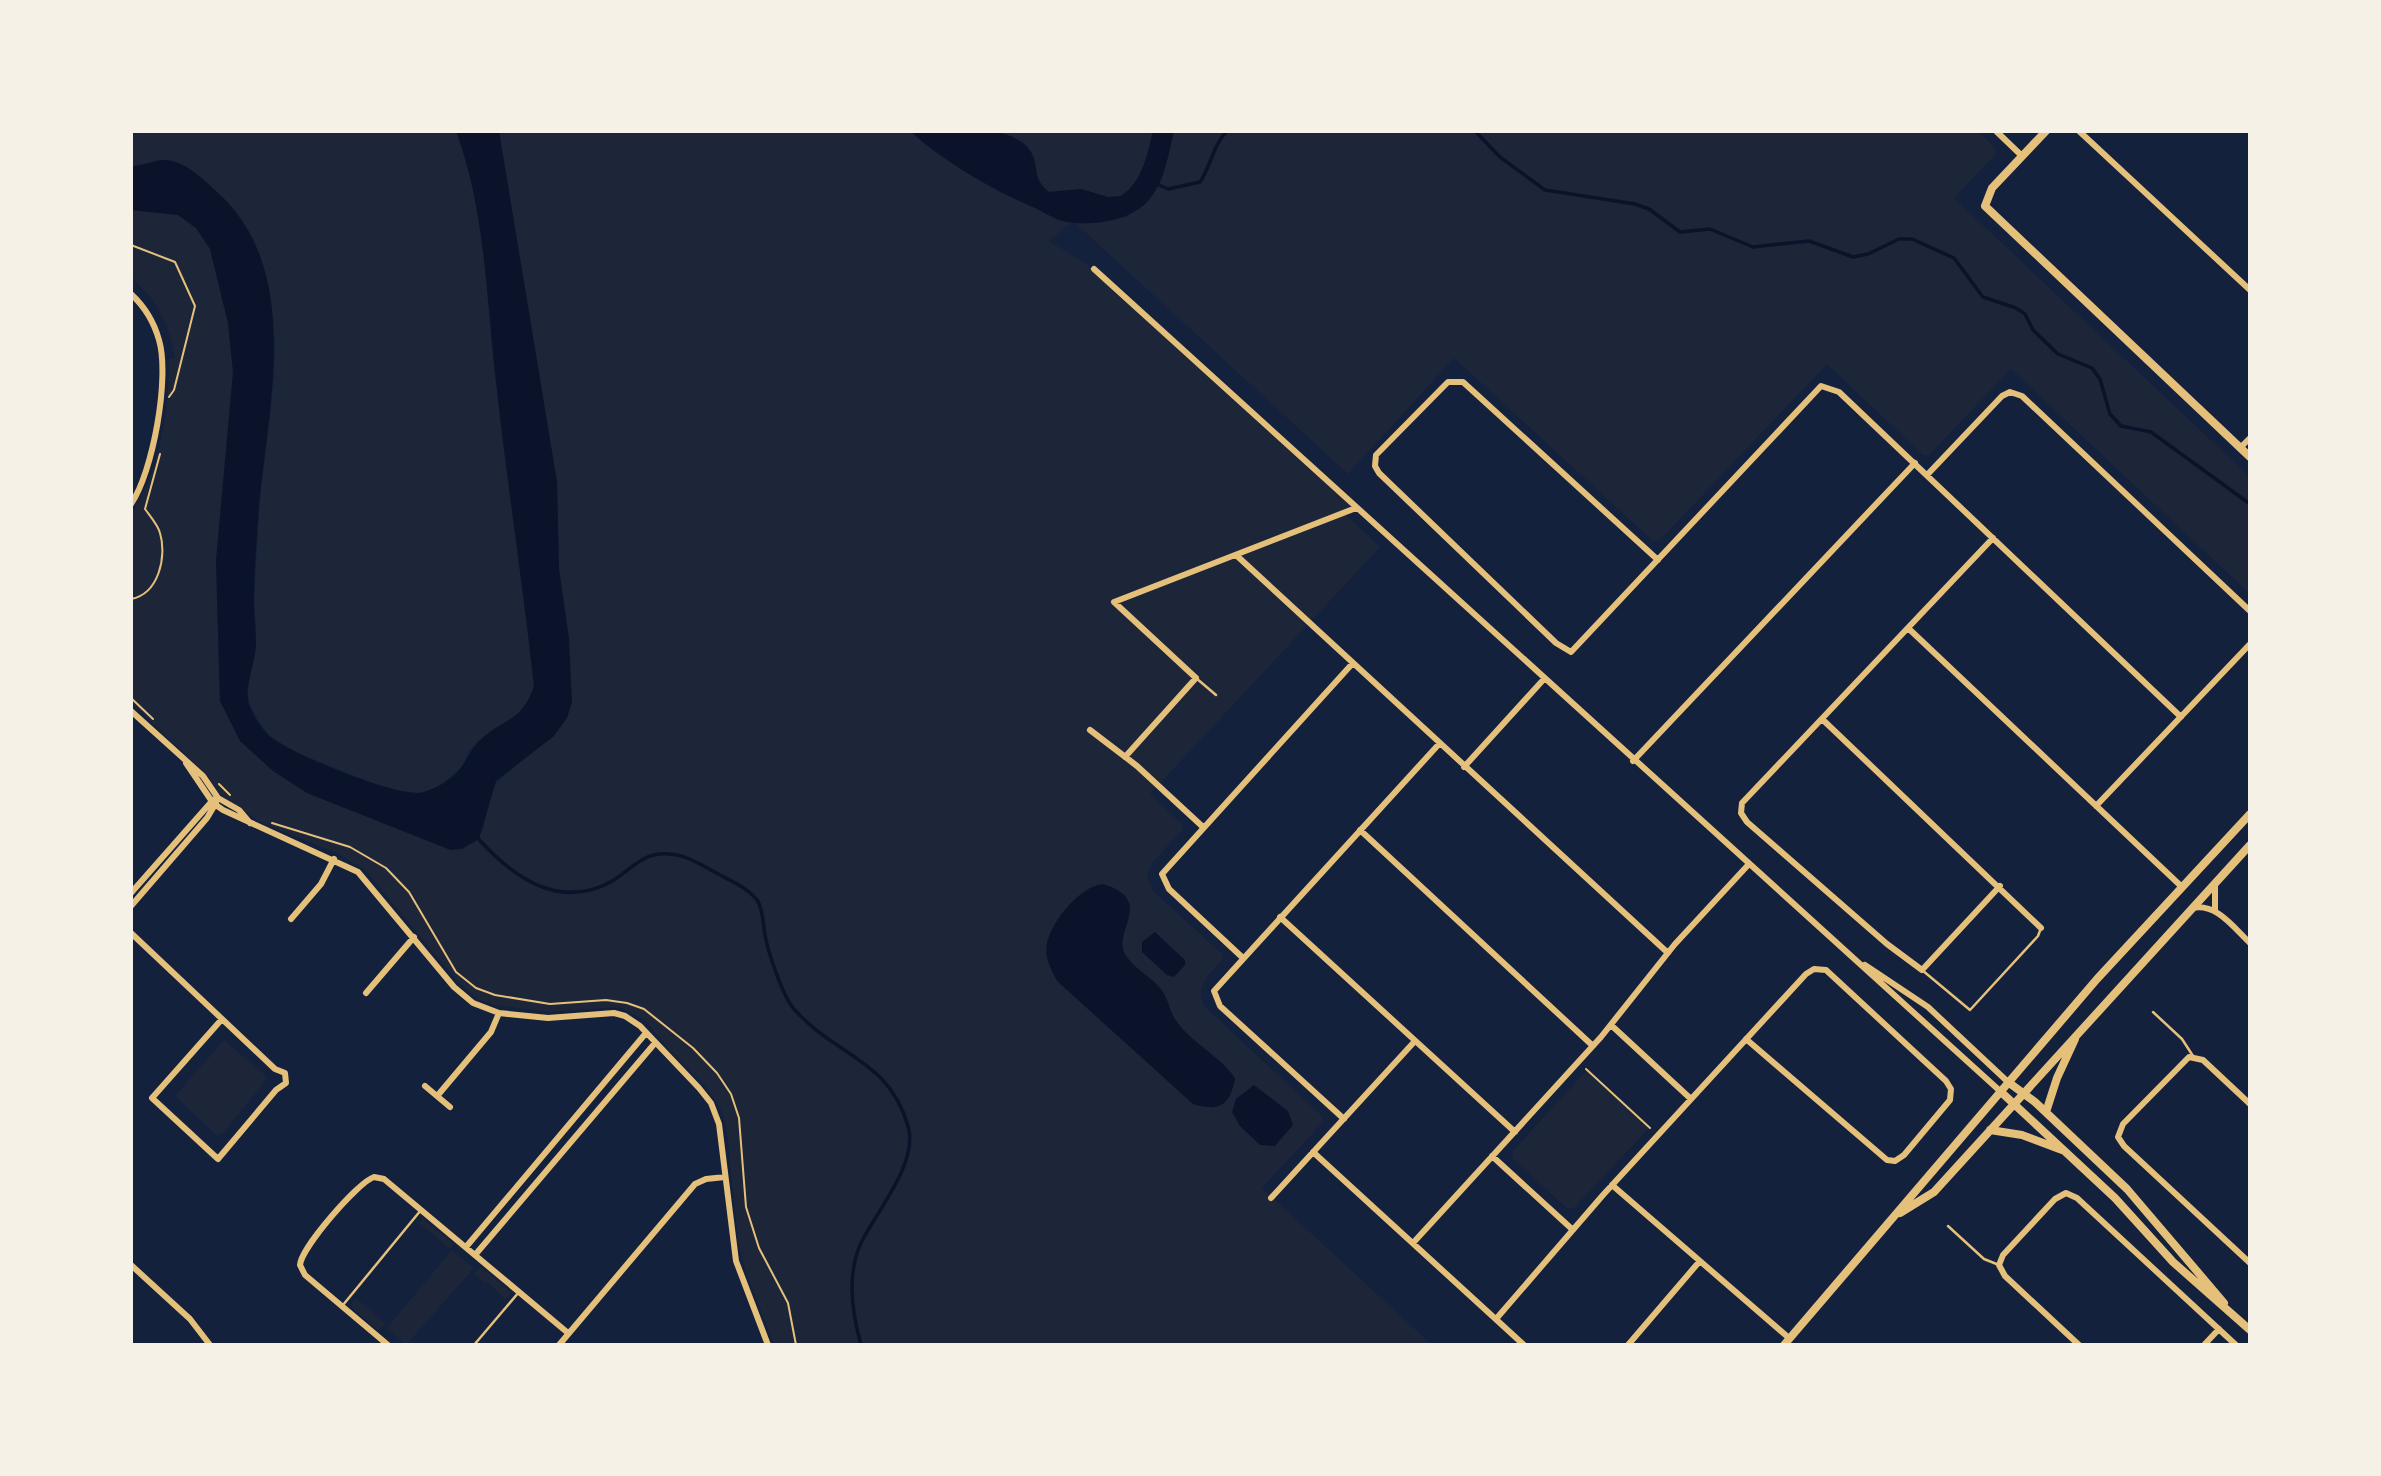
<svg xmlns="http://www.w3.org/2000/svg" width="2381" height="1476" viewBox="0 0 2381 1476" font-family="Barlow,sans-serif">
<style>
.green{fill:#1d2539}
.water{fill:#0b132b}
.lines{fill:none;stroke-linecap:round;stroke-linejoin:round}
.stream{stroke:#0b132b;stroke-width:3.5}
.path{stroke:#e5c07b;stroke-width:2}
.service{stroke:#e5c07b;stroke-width:2.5}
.minor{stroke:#e5c07b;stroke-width:6}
.tertiary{stroke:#e5c07b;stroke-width:8}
</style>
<rect width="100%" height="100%" fill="#14213d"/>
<!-- green -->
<path class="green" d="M131 131H456C485 210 486 293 495 376 507 480 523 583 534 686L529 702 519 715 470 749 461 768 439 786 420 793 388 789 300 754 269 736 249 704 248 689 256 629 254 603 259 508 274 381 275 338 161 160 143 166H131Z
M499 131H910L932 150 1001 193 1062 220 1098 222 1127 217 1162 179 1174 131H1978L1995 148V155L1954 198 2250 477V594L2011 369 1929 455H1923L1827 364 1660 540 1653 541 1454 358 1348 474 1073 221 1049 241 1094 269 1356 508 1344 513 1380 547 1150 794 1182 824V830L1152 863 1147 877 1153 891 1222 954V960C1209 975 1194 986 1204 1006L1322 1116 1323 1122 1262 1188 1432 1345H774L746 1272 738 1242 727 1131 721 1110 706 1087 669 1050 646 1021 619 1007 549 1012 494 1005 479 1000 457 981 366 871 337 853 261 823 224 798 208 776 131 703V513C160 473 169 409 169 359L175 358C170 327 157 298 131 278V210L178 215 196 228 210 249 228 323 233 372 216 561 220 701 240 741 273 771 307 793 432 843 450 850 483 830 492 788 511 768 569 639 559 569 557 482Z
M999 131H1153C1147 155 1143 182 1121 196L1108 197 1081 189 1049 192C1025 173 1038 147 999 131Z
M224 1040 264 1074 266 1080 224 1132 217 1136 175 1096Z
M1586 1071 1649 1128 1574 1208H1567L1513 1159 1512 1152Z
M423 1219 454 1244 450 1249 419 1223Z
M452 1250 474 1268 406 1345 387 1328Z
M481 1267 512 1293 505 1300 487 1281 485 1283 474 1274Z
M356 1298 385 1323 379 1331 350 1306Z"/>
<!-- water -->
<path class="water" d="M456 131H499L557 482 559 569 569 639 572 702 567 718 554 736 496 781 479 839 462 849 451 850 307 793 273 771 240 741 220 701 216 561 233 372 228 323 210 249 196 228 178 215 131 210V166C145 166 159 157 172 161 189 165 204 180 216 191 304 269 268 404 259 507 257 538 254 571 254 602 254 616 256 630 256 644 256 663 242 689 250 707 254 716 263 731 271 737 293 755 391 794 418 793 432 792 455 778 462 766 469 757 471 748 480 740 504 718 522 722 534 686 523 585 507 483 496 381 486 297 486 212 456 131Z
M910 131C942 131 1007 121 1029 149 1041 165 1030 177 1049 192L1081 189 1108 197 1121 196C1143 181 1147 155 1153 131H1174C1168 155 1165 182 1148 201 1129 222 1089 227 1062 221 1052 218 1042 211 1033 207 989 188 946 163 910 131Z
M1103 884C1156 900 1112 931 1125 954 1133 968 1150 976 1160 988 1169 998 1169 1012 1177 1022 1193 1044 1220 1056 1235 1078 1230 1106 1219 1112 1193 1104L1057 981C1051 969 1044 957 1047 943 1052 921 1080 886 1103 884Z
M1155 932 1185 960V965L1174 977 1167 975 1142 952V942Z
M1254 1085 1288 1111 1293 1125 1275 1146 1260 1145 1240 1126 1232 1112 1236 1099Z"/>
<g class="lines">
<!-- stream -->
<path class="stream" d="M1475 131 1500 157 1545 190 1635 204 1649 209 1680 232 1710 229 1753 247 1809 241 1853 257 1868 254 1899 239H1912L1954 258 1983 297 2016 308 2025 314 2033 330 2058 354 2092 368 2100 379 2110 414 2121 426 2151 432 2250 504
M1157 184 1168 189 1200 182C1211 166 1213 145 1227 131
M476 836C511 876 560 912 614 880 628 871 641 856 659 854 680 852 695 861 713 871 728 880 746 886 757 900 763 907 763 925 765 935 768 952 783 997 794 1009 836 1057 888 1058 908 1126 919 1162 877 1211 862 1241 846 1273 852 1313 861 1345"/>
<!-- path -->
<path class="path" d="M131 245 175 262 195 306 174 390 169 397
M131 599C159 594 167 556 160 533 158 525 150 516 145 509L160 454
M131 698 153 719
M219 784 230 795
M272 823 350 847 386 868 409 892 456 972 476 988 495 995 550 1004 606 1000 627 1003 644 1009 693 1048 717 1073 731 1094 739 1118 746 1207 759 1248 788 1303 796 1345
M1586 1069 1650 1128"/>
<!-- service -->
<path class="service" d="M1196 678 1216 695
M1922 970 1970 1010 2038 936 2041 928
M2153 1012 2182 1039 2193 1056
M1948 1226 1984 1259 1999 1265
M343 1305 421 1210
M474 1345 519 1292"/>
<!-- minor -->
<path class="minor" d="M1996 131 2022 156
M2079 131 2250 290
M1094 269 2000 1091
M131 294C144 306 154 322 159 340 170 377 153 472 131 504
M2240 448 2250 438
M1927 475 2002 396 2010 392 2022 396 2250 611
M1993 538 1742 803 1741 813 1747 822 1887 944 1922 970 2000 886
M1236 555 1668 953
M1658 560 1463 382H1448L1376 455 1375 466 1379 473 1556 643 1571 652 1821 386 1839 392 2181 717
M1908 628 2182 887
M131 711 203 776 218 798 239 810 250 823
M1822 719 2041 928
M1090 730 1137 766 1203 827
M1125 757 1196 678 1114 602 1356 508
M1633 761 1915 463
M186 763 213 803 223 810 358 872 454 987 473 1003 499 1013 548 1018 614 1013 625 1016 640 1026 699 1088 711 1103 719 1124 736 1261 768 1345
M1464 767 1544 679
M2096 806 2250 644
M1360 830 1593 1046
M2215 884V910
M131 893 213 800
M131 906 207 818 216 803
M2192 908C2217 903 2233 927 2250 943
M1280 917 1515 1132
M291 919 321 884 334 859
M131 933 275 1069 285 1073 286 1083 276 1090 218 1159 152 1098 222 1019
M1243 958 1169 889 1162 874 1352 664
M1865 965 1928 1007 2008 1082
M366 993 414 937
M1611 1025 1691 1099
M425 1086 450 1107
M438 1095 491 1032 499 1013
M2250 1104 2203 1060 2189 1057 2123 1124 2118 1137 2124 1146 2250 1263
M1344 1119 1220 1006 1214 991 1439 744
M1313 1152 1524 1345
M1492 1156 1573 1230
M1612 1185 1789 1338
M1271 1198 1415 1041
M1413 1243 1601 1037 1675 944 1749 864
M466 1247 646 1033
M475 1255 655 1043
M131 1265 190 1319 210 1345
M1496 1319 1603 1195 1806 974 1814 969 1826 970 1946 1081 1951 1089 1950 1100 1904 1155 1895 1161 1887 1160 1746 1039
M388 1345 305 1275 300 1265C301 1248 358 1182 374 1177L384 1179 568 1333
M559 1345 695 1184 706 1179 725 1177
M1628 1345 1699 1262
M2079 1345 2005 1276 1999 1265 2003 1255 2055 1199 2066 1193 2077 1198 2236 1345
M2204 1345 2219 1329"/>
<!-- tertiary -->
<path class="tertiary" d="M2046 131 1992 188 1985 206 2250 457
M2008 1082 2035 1102 2127 1189 2224 1303
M2000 1091 2115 1198 2173 1262 2250 1330
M2046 1112 2057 1078 2075 1039
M1990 1130 2022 1135 2062 1150
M1900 1213 1934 1192 2250 845
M1784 1345 2097 979 2250 814"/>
</g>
<!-- border -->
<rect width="2381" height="1476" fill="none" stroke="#f6f1e7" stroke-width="266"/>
</svg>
